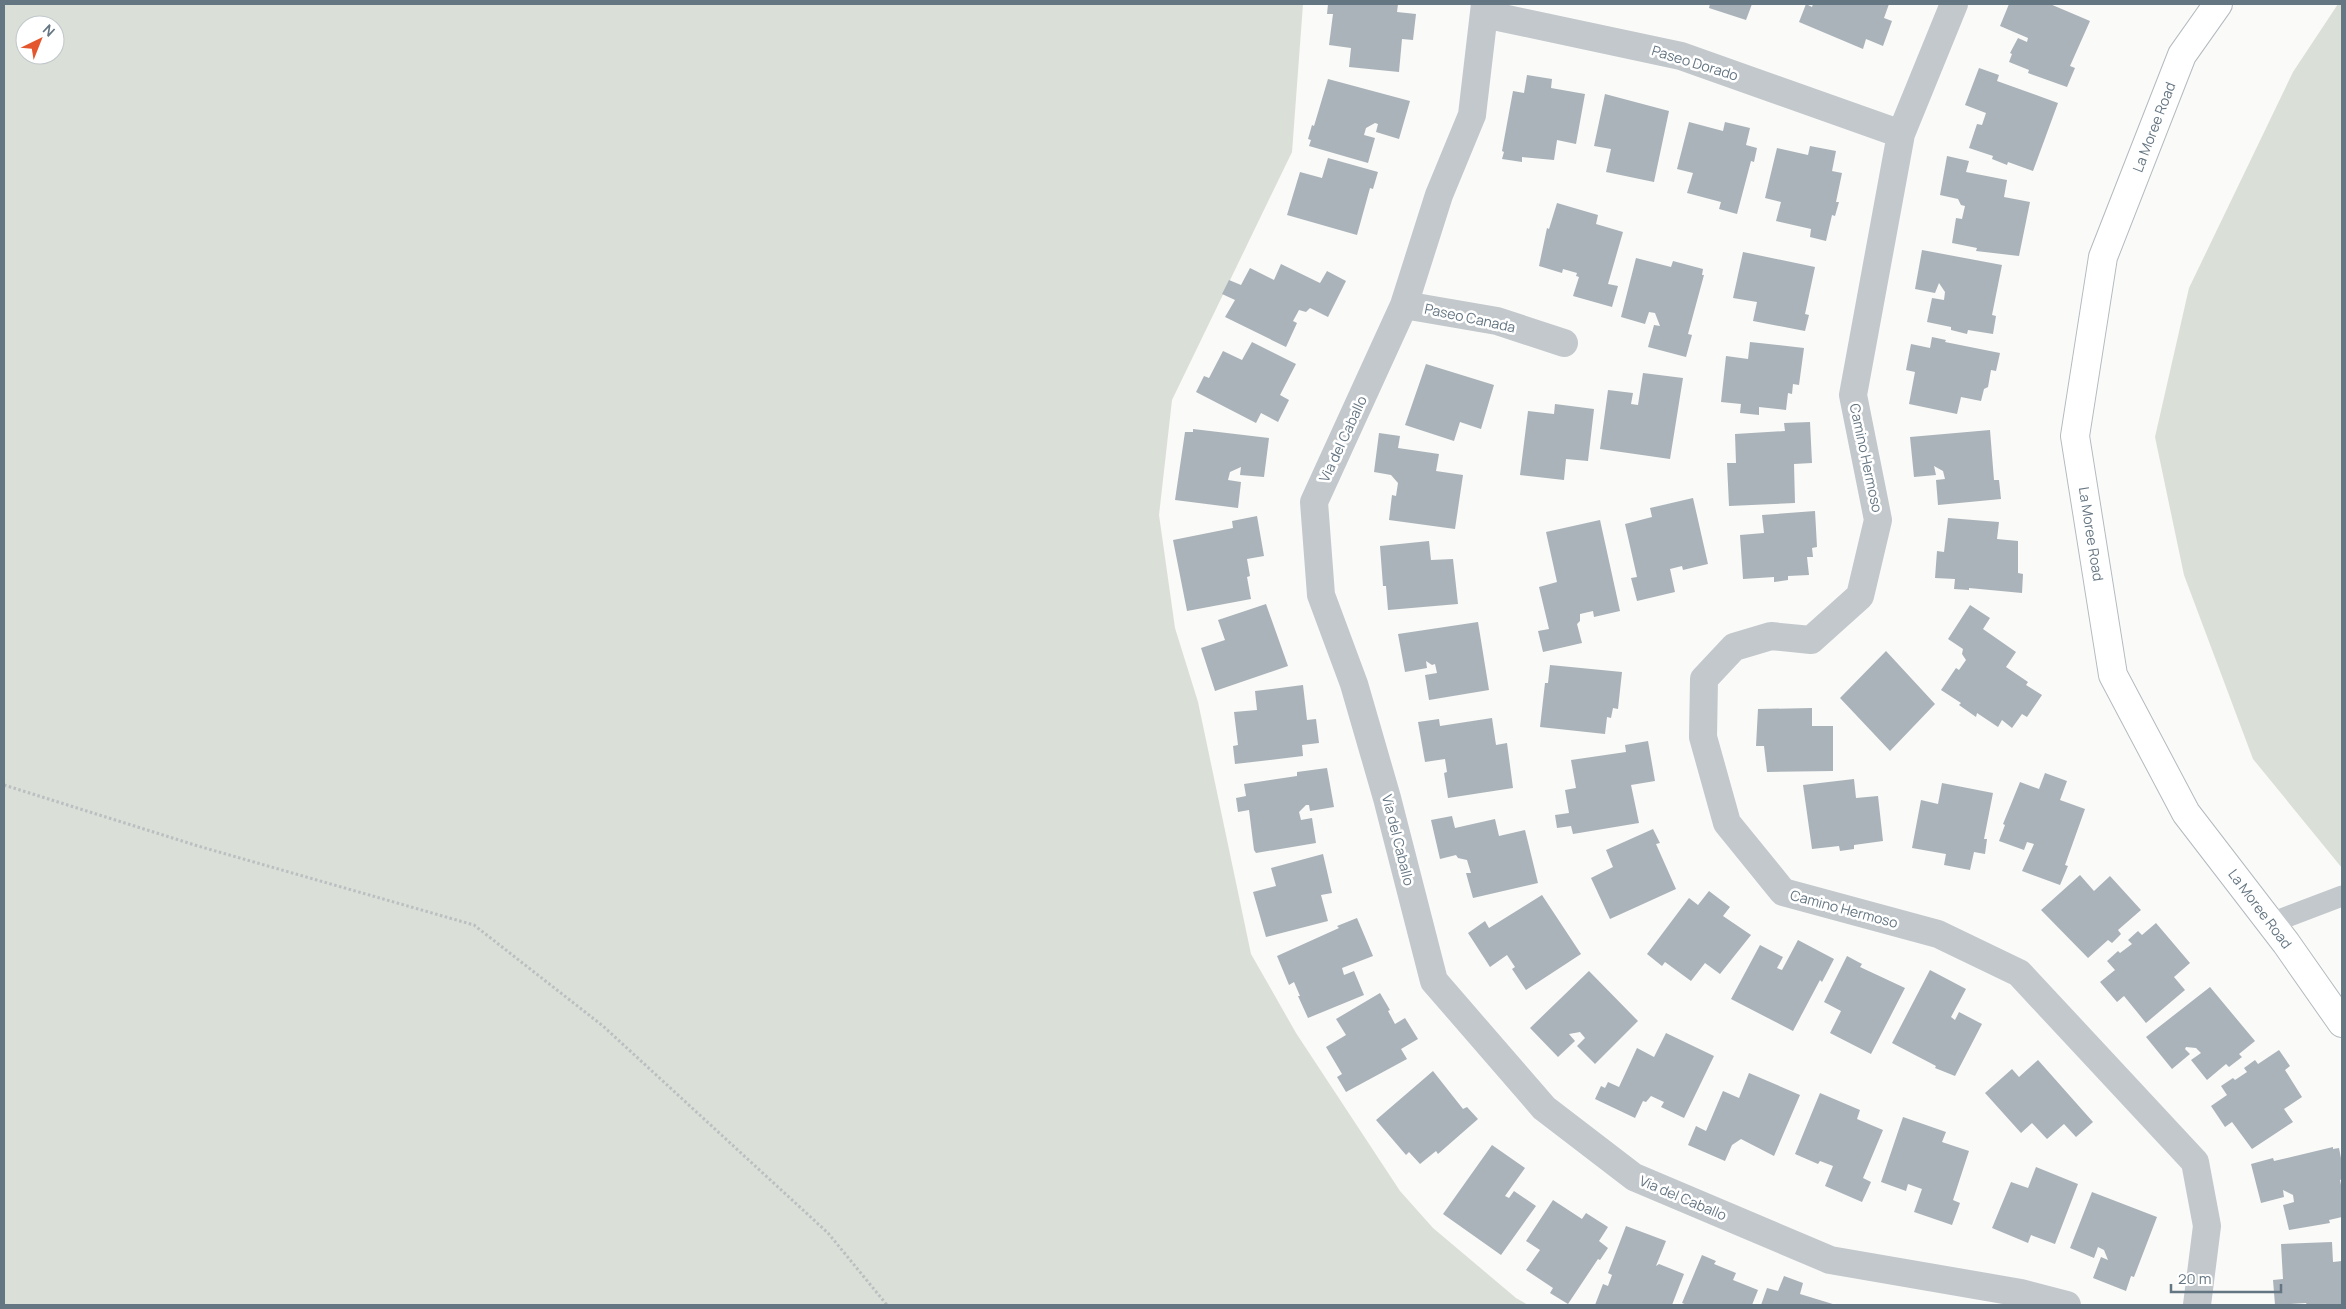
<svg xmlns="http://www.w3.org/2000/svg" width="2346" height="1309" viewBox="0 0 2346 1309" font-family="Manrope,sans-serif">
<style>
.green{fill:#dadfd7;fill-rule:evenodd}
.building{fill:#aab3b9}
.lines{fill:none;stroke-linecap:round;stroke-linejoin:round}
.secondary-casing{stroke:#b3babf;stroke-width:30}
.path{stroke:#bbbfc2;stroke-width:3;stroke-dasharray:2.5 2.5;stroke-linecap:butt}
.lane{stroke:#c3c8cc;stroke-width:21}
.street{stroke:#c3c8cc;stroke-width:28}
.secondary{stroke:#fff;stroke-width:28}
.labels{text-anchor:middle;stroke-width:5;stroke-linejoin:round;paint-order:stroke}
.street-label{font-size:14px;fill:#657683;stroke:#fff}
</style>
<rect width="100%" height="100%" fill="#fafaf8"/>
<!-- green -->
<path class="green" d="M4 4H1303L1292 152 1172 400 1159 515 1175 628 1198 702 1251 954 1296 1033 1400 1191 1433 1228 1516 1298 1528 1305H4ZM25 25H55V55H25Z
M2338 4H2342V868L2253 759 2184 575 2155 437 2189 288 2293 72Z"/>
<!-- building -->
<path class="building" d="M1328 4H1398L1397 12 1416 14 1413 40 1402 39 1399 72 1349 67 1351 48 1329 45 1333 14H1327Z
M1710 4H1752L1746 20 1709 8Z
M1806 4 1812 7 1813 4H1889L1884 18 1892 21 1883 46 1866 39 1863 49 1799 22Z
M2009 4H2050L2090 21 2070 66 2075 68 2067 87 2028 73 2029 70 2009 62 2012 54 2010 53 2018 38 2027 42 2028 38 2000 26Z
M1979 68 1999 75 1997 81 2058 103 2033 171 2008 162 2007 165 1992 159 1993 156 1969 148 1977 124 1982 125 1986 113 1965 105Z
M1527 75 1552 79 1551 88 1585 94 1576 144 1557 140 1554 160 1522 157V162L1502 159 1504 152 1502 151 1513 91 1524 93Z
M1328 79 1410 101 1399 139 1376 132 1378 124 1375 123 1366 128 1364 135 1375 138 1368 163 1309 146 1311 140 1308 139 1312 125 1314 126Z
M1605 94 1669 111 1654 182 1606 172 1611 149 1594 146Z
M1689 122 1723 131 1725 122 1750 128 1746 145 1757 148 1754 162 1751 161 1737 214 1719 209 1721 202 1687 193 1693 173 1677 169Z
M1810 146 1836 151 1832 171 1842 173 1836 202H1839L1835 216 1832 215 1826 241 1810 237 1811 229 1776 221 1781 202 1765 198 1777 148 1808 155Z
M1947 156 1969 161 1966 172 2007 180 2004 197 2030 202 2019 256 1976 251 1977 248 1952 243 1956 218 1962 219 1965 206 1961 205 1958 199 1940 195Z
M1328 158 1378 172 1373 189 1370 188 1357 235 1287 215 1300 172 1322 178Z
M1557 203 1598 215 1596 224 1623 232 1608 284 1618 286 1612 307 1573 296 1579 277 1576 276 1577 273 1563 269 1562 273 1539 266 1547 228 1549 229Z
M1922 250 2002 265 1992 315 1996 316 1993 334 1968 330 1967 334 1951 330V327L1927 322 1932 298 1944 300 1945 292 1939 283 1935 293 1915 289Z
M1743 252 1815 267 1805 314 1809 315 1805 331 1753 321 1757 302 1733 298Z
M1636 258 1671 267 1673 261 1703 269 1702 275H1704L1688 334 1692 335 1686 357 1648 347 1654 325 1660 326 1655 313 1649 312 1645 324 1621 317Z
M1281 264 1320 283 1327 271 1346 281 1328 317 1310 308 1306 312 1299 310 1293 321 1297 323 1286 347 1225 317 1235 300 1222 294 1229 280 1241 285 1250 268 1274 280Z
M1932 337 1946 340 1945 342 2000 353 1996 371 1991 370 1988 387 1984 389 1981 401 1961 397 1957 414 1909 404 1915 372 1906 370 1911 344 1930 348Z
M1252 342 1296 364 1280 395 1289 400 1278 422 1261 413 1256 423 1196 392 1204 376 1209 378 1223 351 1242 360Z
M1750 342 1804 348 1799 385 1793 384 1792 394 1788 393 1786 410 1759 407V415L1740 413 1741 404 1721 402 1726 356 1748 359Z
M1426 364 1494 385 1481 429 1460 422 1454 441 1405 425Z
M1643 373 1683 378 1670 459 1600 449 1608 390 1633 393 1631 404 1638 405Z
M1555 404 1594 409 1588 461 1566 459 1564 480 1520 475 1528 411 1554 414Z
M1810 422 1812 463 1794 464 1795 503 1729 506 1727 463H1736L1735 434 1785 431 1784 423Z
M1193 429 1269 438 1264 477 1240 475 1241 467 1230 472 1228 480 1241 482 1238 508 1175 500 1185 432H1193Z
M1990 430 1994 480H1999L2001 499 1938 505 1936 480 1945 479 1943 471 1934 466 1936 475 1914 477 1910 437Z
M1379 433 1400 436 1398 448 1439 454 1436 471 1463 475 1455 529 1389 520 1392 495 1396 496 1398 483 1391 475 1374 472Z
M1693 498 1708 564 1683 570 1682 566 1670 569 1675 592 1637 601 1631 578 1637 577 1625 524 1652 517 1650 508Z
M1815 511 1817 547 1812 548 1813 557H1807L1809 575 1788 576V580L1774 582V577L1743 579 1740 535 1764 533 1762 515Z
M1257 516 1264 556 1247 559 1250 576 1247 577 1251 599 1187 611 1173 540 1233 528 1232 521Z
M1948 518 1999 522 1997 539 2018 541V573L2023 574 2022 593 1969 588V590L1954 589 1955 579 1935 578 1937 551 1944 552Z
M1600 520 1620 611 1594 617 1593 611 1580 614V621L1577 624 1582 643 1543 652 1538 631 1549 629 1539 587 1557 582 1546 532Z
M1429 541 1431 560 1453 559 1458 604 1388 610 1386 586H1383L1380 546Z
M1266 604 1288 666 1215 691 1201 648 1225 640 1218 620Z
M1970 605 1990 618 1983 629 2016 652 2006 667 2028 682 2026 685 2042 695 2027 717 2022 714 2012 728 2002 720 1998 727 1977 713 1976 717 1959 705 1961 703 1941 690 1956 668 1959 670 1966 660 1962 654 1963 649 1948 639Z
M1478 622 1489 690 1429 700 1425 675 1437 673 1435 664 1432 665 1426 661 1427 668 1405 672 1398 634Z
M1886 651 1935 704 1890 751 1840 698Z
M1550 665 1622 672 1618 709 1613 708 1611 718 1607 717 1605 734 1540 727 1545 683H1548Z
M1303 685 1307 720 1316 719 1319 743 1302 745 1303 756 1235 764 1233 746 1238 745 1234 712 1257 710 1255 691Z
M1812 708V726H1833V771L1767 772 1764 746H1756L1758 709Z
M1492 718 1496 745 1507 743 1513 788 1448 798 1444 773 1447 772 1445 759 1425 762 1418 722 1439 719 1440 726Z
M1648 741 1655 781 1631 785 1639 823 1573 834 1571 826 1557 828 1555 815 1569 813 1565 790 1576 788 1571 760 1626 752 1625 745Z
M1327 768 1334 807 1310 811 1309 805H1306L1299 812 1301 820 1312 818 1316 843 1256 853 1254 850 1249 810 1238 812 1236 798 1246 796 1244 784 1297 776V772Z
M2045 773 2067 781 2060 800 2085 809 2065 865 2068 866 2060 885 2022 871 2034 844 2027 842 2024 850 1999 841 2005 825 2003 824 2020 782 2039 789Z
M1854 779 1856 798 1878 796 1883 841 1854 845V849L1840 851 1839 846 1812 849 1803 785Z
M1942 783 1993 793 1984 839H1987L1985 854 1974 852 1970 870 1944 865 1946 854 1912 848 1921 800 1938 804Z
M1452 816 1455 828 1495 819 1499 836 1525 830 1538 883 1473 898 1466 873H1471L1467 860 1458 858 1456 855 1440 859 1431 820Z
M1653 829 1660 843 1656 844 1676 889 1610 919 1591 878 1613 867 1606 850Z
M1323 854 1332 893 1321 895 1328 921 1266 937 1253 892 1276 886 1271 868Z
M2080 875 2094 891 2110 876 2141 910 2118 930 2121 934 2112 943 2108 940 2088 958 2041 910Z
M1709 891 1730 907 1723 916 1751 935 1720 974 1705 963 1691 981 1665 962 1662 966 1647 954 1689 898 1698 905Z
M1542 895 1581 954 1526 990 1512 969 1515 967 1507 955 1490 967 1468 933 1485 921 1489 928Z
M1357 918 1373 956 1342 968 1344 975 1354 971 1364 995 1308 1018 1298 996H1300L1294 982 1289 985 1277 956 1339 928 1337 926Z
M2156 923 2190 963 2174 977 2185 990 2146 1023 2124 996 2117 1002 2100 982 2115 970 2107 961 2118 951 2120 953 2132 944 2128 940 2138 931 2142 935Z
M1798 940 1834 959 1822 982 1820 980 1793 1031 1731 999 1760 945 1783 957 1777 968 1782 970Z
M1847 956 1862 964 1860 967 1905 988 1871 1054 1830 1033 1841 1011 1824 1002Z
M1930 970 1966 989 1951 1017 1955 1020 1959 1012 1982 1024 1955 1076 1935 1068 1936 1066 1892 1043Z
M1589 971 1638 1021 1595 1064 1577 1046 1585 1038 1580 1032 1569 1034 1575 1041 1558 1057 1530 1028Z
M2210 987 2255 1041 2239 1054 2242 1057 2229 1067 2226 1064 2207 1080 2191 1060 2201 1053 2196 1048 2186 1047 2185 1049 2190 1054 2172 1069 2146 1037Z
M1380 993 1390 1010 1388 1011 1395 1024 1405 1018 1418 1039 1401 1049 1407 1059 1346 1092 1337 1077 1342 1074 1326 1047 1346 1035 1336 1019Z
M1666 1033 1714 1056 1684 1118 1661 1107 1664 1102 1651 1096 1646 1102 1643 1101 1635 1118 1595 1099 1601 1086 1605 1088 1608 1082 1619 1087 1637 1048 1654 1057Z
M2279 1050 2290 1066 2285 1070 2302 1097 2284 1109 2293 1122 2252 1149 2232 1122 2225 1127 2211 1106 2227 1095 2221 1086 2233 1078 2235 1080 2247 1072 2244 1068 2255 1060 2258 1064Z
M2038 1060 2093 1122 2076 1137 2064 1124 2047 1139 2032 1123 2021 1133 1985 1093 2012 1069 2019 1077Z
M1433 1071 1463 1109 1467 1107 1478 1119 1438 1154 1436 1151 1420 1164 1409 1152 1406 1155 1376 1120Z
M1749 1073 1800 1095 1774 1156 1741 1139 1732 1145 1725 1161 1688 1145 1696 1126 1706 1131 1723 1091 1739 1098Z
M1820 1093 1860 1110 1857 1119 1883 1130 1863 1178 1871 1182 1862 1202 1825 1186 1833 1166 1820 1161 1818 1164 1795 1154Z
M1903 1117 1946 1132 1942 1142 1969 1151 1953 1200 1960 1203 1952 1225 1914 1212 1922 1189 1908 1184 1906 1191 1881 1182Z
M1492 1145 1525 1168 1505 1196 1509 1198 1514 1191 1536 1206 1501 1255 1443 1214Z
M2333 1147V1149L2339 1148 2342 1163V1179L2340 1180 2342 1190V1217L2329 1220 2330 1223 2289 1230 2283 1205 2294 1202 2293 1195 2283 1190 2284 1197 2261 1203 2251 1164 2273 1158 2274 1161Z
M2036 1167 2078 1184 2055 1244 2031 1235 2028 1243 1992 1228 2011 1182 2028 1188Z
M2092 1192 2157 1217 2134 1277 2131 1276 2126 1291 2093 1278 2101 1257 2108 1260 2104 1250 2098 1247 2094 1258 2070 1248Z
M1553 1200 1582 1219 1586 1213 1608 1227 1599 1241 1608 1248 1600 1260 1598 1259 1568 1304 1550 1293 1553 1288 1526 1270 1540 1250 1526 1241Z
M1626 1226 1666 1241 1656 1266 1659 1264 1684 1274 1672 1305H1595L1603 1284 1608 1286 1612 1275 1608 1273Z
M2332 1242 2333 1262 2342 1261V1305H2307L2306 1303 2275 1305 2273 1280 2283 1279 2281 1244Z
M1702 1255 1716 1261 1714 1264 1736 1273 1733 1280 1758 1290 1752 1305H1687L1682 1303Z
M1784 1276 1803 1283 1800 1294 1836 1305H1761L1767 1288 1778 1291Z"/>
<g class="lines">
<!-- secondary casing -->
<g class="secondary-casing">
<path id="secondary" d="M2218 4 2182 55 2103 257 2075 436 2113 675 2186 813 2286 943 2342 1023"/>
</g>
<!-- path -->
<path class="path" d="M4 785 198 846 474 925 603 1026 828 1233 887 1305"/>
<!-- lane -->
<path class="lane" d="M2271 923 2342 896"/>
<!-- street -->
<path class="street" d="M1485 4 1472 115 1439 195 1404 305 1314 502 1321 595 1354 684 1387 798 1434 981 1544 1108 1634 1177 1830 1260 2021 1293 2067 1305
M1954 4 1901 134 1853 395 1878 520 1860 596 1811 640 1771 636 1734 647 1704 679 1703 737 1727 823 1783 892 1938 934 2019 973 2195 1162 2207 1226 2197 1305
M1484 14 1681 56 1901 134
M1404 305 1497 321 1564 343"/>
<!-- secondary -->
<use href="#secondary" class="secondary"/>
</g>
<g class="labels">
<!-- street labels -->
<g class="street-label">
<text transform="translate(1695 63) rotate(17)" y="5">Paseo Dorado</text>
<text transform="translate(2154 127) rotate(-69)" y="5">La Moree Road</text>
<text transform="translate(1470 318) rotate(12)" y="5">Paseo Canada</text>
<text transform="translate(1343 439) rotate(-65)" y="5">Via del Caballo</text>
<text transform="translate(1866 458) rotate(78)" y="5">Camino Hermoso</text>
<text transform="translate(2091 534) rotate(81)" y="5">La Moree Road</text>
<text transform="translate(1398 840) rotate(76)" y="5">Via del Caballo</text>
<text transform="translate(1844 909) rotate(15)" y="5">Camino Hermoso</text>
<text transform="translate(2260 909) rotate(53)" y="5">La Moree Road</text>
<text transform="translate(1683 1198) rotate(23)" y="5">Via del Caballo</text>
</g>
</g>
<!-- border -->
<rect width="2346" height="1309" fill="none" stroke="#657683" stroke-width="10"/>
<!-- north arrow -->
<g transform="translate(40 40) rotate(43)"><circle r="24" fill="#ffffff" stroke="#c1c8cd"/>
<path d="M0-4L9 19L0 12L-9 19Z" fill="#e4572e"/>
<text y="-8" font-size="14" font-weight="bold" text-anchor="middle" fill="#657683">N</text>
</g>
<!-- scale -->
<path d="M2171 1284v8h110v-8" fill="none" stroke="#657683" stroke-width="2.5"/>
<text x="2178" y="1284" font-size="15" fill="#657683" stroke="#ffffff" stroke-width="4" paint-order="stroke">20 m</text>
</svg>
